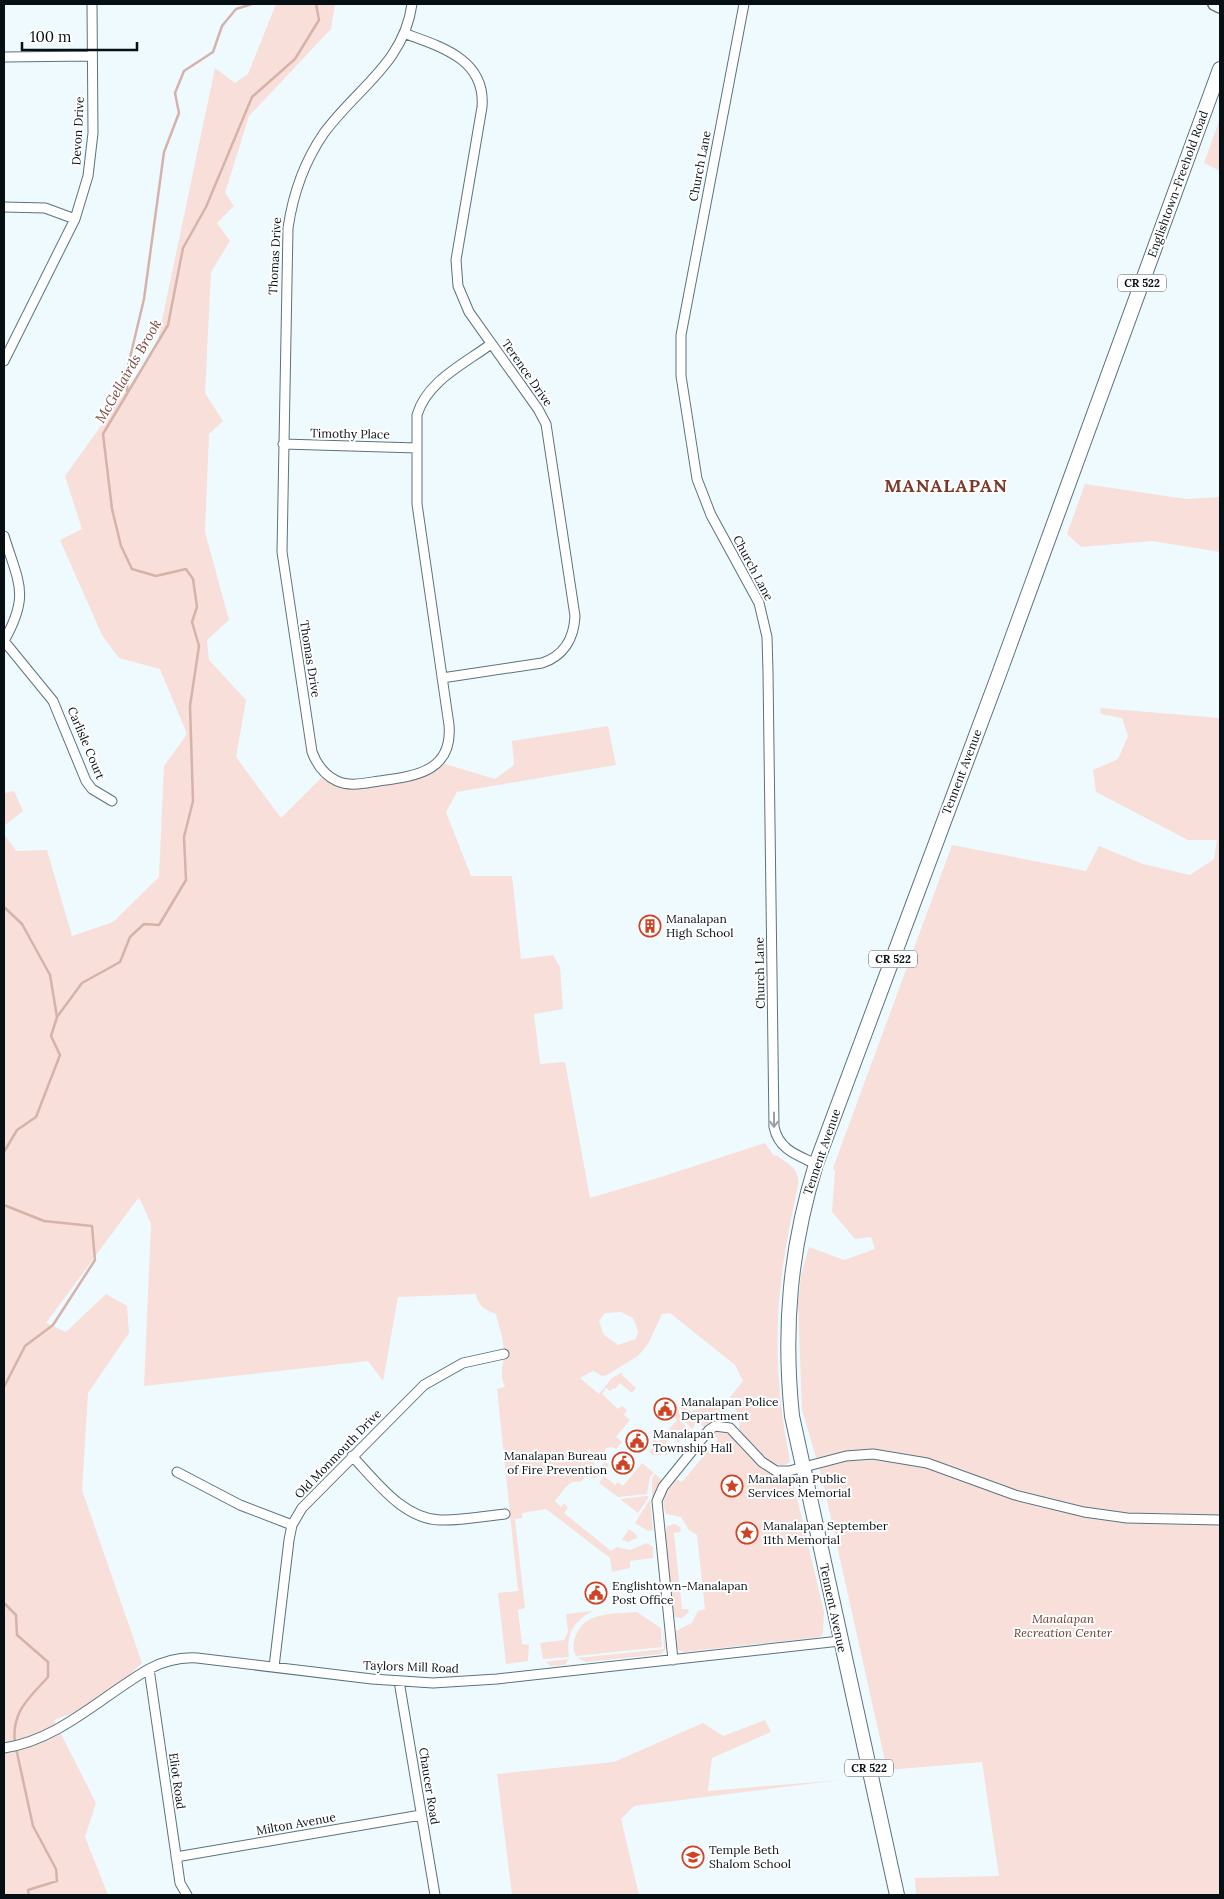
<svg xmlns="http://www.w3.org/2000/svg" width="1224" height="1899" viewBox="0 0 1224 1899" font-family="Lora,serif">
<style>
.green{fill:#f8dfd9;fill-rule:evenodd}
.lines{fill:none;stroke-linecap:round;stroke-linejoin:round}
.stream{stroke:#d5b3aa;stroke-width:2.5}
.minor-casing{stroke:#5a737e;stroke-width:11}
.tertiary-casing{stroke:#5a737e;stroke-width:14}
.primary-casing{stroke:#5a737e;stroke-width:16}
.minor{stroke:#fff;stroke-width:9}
.tertiary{stroke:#fff;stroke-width:11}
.primary{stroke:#fff;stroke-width:14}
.oneway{stroke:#9b9fa1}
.labels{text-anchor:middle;stroke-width:4;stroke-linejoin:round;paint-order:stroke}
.shield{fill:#fff;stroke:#51575a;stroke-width:1}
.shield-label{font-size:11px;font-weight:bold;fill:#060f14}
.street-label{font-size:12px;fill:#060f14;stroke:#fff}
.poi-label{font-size:12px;fill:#060f14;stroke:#fff;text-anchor:start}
.park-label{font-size:12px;font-style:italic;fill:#6a3a2f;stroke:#fff}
.water-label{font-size:14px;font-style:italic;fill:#7a483c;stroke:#fff}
.district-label{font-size:18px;font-weight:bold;letter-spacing:1px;fill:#7c3728;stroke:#fff}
</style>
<rect width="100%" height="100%" fill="#effaff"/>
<!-- green -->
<path class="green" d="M276 4H335L331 29 249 116 225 193 234 206 217 223 230 241 211 272 205 393 223 421 209 434 205 532 229 620 207 640 209 660 246 700 236 757 281 818 324 775 355 784 445 764 495 779 514 765 512 741 608 726 616 765 457 792 446 812 471 876H512L521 959 553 955 560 967 563 1009 534 1014 540 1064 565 1062 590 1198 664 1176 765 1143 774 1156 776 1155C788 1164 800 1168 798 1186 775 1288 770 1358 790 1462 772 1475 749 1442 739 1429L740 1420 730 1397 743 1381 735 1365 670 1313 662 1314 648 1344 638 1356 607 1375 602 1376 593 1371 580 1378 599 1394 612 1378 623 1372 622 1375 636 1388 632 1393 620 1383 615 1389 613 1388 610 1391 606 1388 602 1394 618 1409 622 1406 627 1410 624 1415 630 1420 616 1437 622 1442 616 1449 612 1447 606 1448 603 1460 601 1458 597 1462 590 1449 587 1450 595 1464 581 1482C567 1479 563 1493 555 1501L561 1507 564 1503 568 1508 564 1513 611 1551 617 1547 630 1550 647 1543 653 1547V1558L630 1561V1568L612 1572 610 1558 546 1509 522 1513V1518L515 1519 525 1608 518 1610 522 1644 529 1645 528 1661 506 1664 498 1593 518 1591 497 1389 505 1387C500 1375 502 1369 504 1357 505 1343 499 1327 496 1314 485 1310 478 1306 476 1294L398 1297 383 1381 368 1361 144 1386 151 1224 139 1197 46 1323 66 1332 106 1294 127 1306 129 1333 88 1393 82 1490 142 1663 100 1703 54 1720 96 1803 85 1837 108 1895H4V834L16 851 47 850 72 936 113 922 159 877 164 766 187 734 160 669 119 658 102 635 60 540 82 529 65 476 156 349 215 68 235 83 248 74ZM621 1312 633 1318 638 1331 636 1339 618 1345 604 1335 599 1321 605 1313Z
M1219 121H1220V171L1204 163Z
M1085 484 1186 499 1220 497V552L1152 541 1081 547 1067 534Z
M1100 708 1220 718V1895H916L915 1878 999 1876 982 1762 887 1770 821 1474 802 1410 798 1303 801 1275 809 1247 844 1260 875 1249 871 1237 855 1239 832 1212 835 1171 833 1168 952 845 1086 871 1099 846 1143 864 1190 875 1214 859 1217 840H1188L1096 792 1093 770 1118 759 1128 736 1122 718 1101 714Z
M14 791 23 811 4 826V793Z
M711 1398 719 1402 728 1420 714 1421 704 1427 697 1422 692 1429 684 1421 681 1407 683 1406 690 1411 707 1407 706 1401Z
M677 1404 682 1423 690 1430 678 1443 673 1437 667 1441 665 1446 672 1451 670 1454 653 1455 649 1452 652 1448 651 1443 654 1439 658 1442 677 1420 673 1416 675 1413 669 1408Z
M721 1430C751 1441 754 1479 792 1477L824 1612 823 1634 820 1637 684 1652 678 1650 674 1636 676 1631 692 1623 698 1611 705 1609 697 1535 689 1530 681 1517 666 1514 663 1504 666 1493 676 1479 682 1482 718 1439 713 1433Z
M605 1462 609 1465 594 1479 592 1477Z
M642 1463 654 1473 650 1477 647 1494 618 1497 599 1483 604 1476 615 1485 618 1482 623 1486Z
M655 1474 662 1480 652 1500V1478Z
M647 1496 649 1497 638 1513 620 1499Z
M650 1499 653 1530 648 1531 635 1523Z
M675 1524 680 1527 681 1532 674 1533 682 1609H688L689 1612 682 1618 675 1617 672 1610 665 1533 667 1526Z
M629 1529 637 1535V1538L628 1542 622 1540Z
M593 1611C573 1621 566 1635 569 1657L543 1659 540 1643 564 1640 568 1632 566 1614Z
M637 1612 661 1628 662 1647 576 1656C572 1648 573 1641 577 1633 587 1611 616 1614 637 1612Z
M663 1629 666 1649 661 1654 586 1662 577 1658 664 1649Z
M569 1659 565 1665 551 1666 545 1662Z
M765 1720 771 1732 712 1758 708 1791 840 1780 634 1806 621 1819 639 1895H512L497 1774 614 1762 703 1723 723 1736Z"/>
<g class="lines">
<!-- stream -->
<path class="stream" d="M127 391 128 366 144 299 164 152 179 113 175 93 184 71 213 52 222 26 236 9 252 4
M4 907 22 924 50 975 57 1017
M4 1152 17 1130 36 1117 60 1055 51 1036 57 1017 82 983 120 962 130 937 144 924 159 925 186 880 184 837 193 801 190 706 199 646 192 622 197 607 193 579 186 569 156 576 132 569 121 546 112 509 103 434 168 325 183 248 206 207 252 97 295 59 319 20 316 4
M4 1205 44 1221 92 1226 95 1260 53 1325 25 1346 4 1387
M4 1603 16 1615 17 1635 48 1662V1677C29 1698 11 1712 15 1743
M16 1748 33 1826 56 1869 57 1881 28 1890 29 1895"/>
<!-- minor casing -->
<g class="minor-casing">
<path id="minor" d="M412 4C404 63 357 88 324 133 304 162 293 194 288 228L282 552 312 752C317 765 324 775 337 781 350 787 365 783 379 781 415 776 453 772 449 725L417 504V415C427 381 464 364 491 344
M744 4 681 335V376L697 479 711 515 759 603 767 637 768 672 774 1127C779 1150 797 1155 816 1164
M406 34C442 47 486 60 482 107L456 260 458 286 469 312 538 409 546 424 575 616C574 638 564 656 542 663L442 678
M4 57 92 56
M4 207 45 208 75 219
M4 361 75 219 88 176 93 133 92 4
M283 444 417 448
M4 536C19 584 30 595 4 641L53 701 86 781 92 789 112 801
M352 1456C376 1481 403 1519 440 1520 461 1521 484 1516 505 1514
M177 1472 240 1505 292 1525
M673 1660 657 1501 663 1487 709 1430 715 1426 730 1428 762 1462 776 1471H789L846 1456 873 1454 927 1463 1015 1495 1084 1512 1127 1518 1220 1520
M274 1667 289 1540 292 1525 302 1508 424 1385 463 1363 504 1354
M149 1669 180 1883 187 1895
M399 1681 435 1895
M4 1748C59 1740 102 1696 149 1669 164 1661 180 1657 197 1658L372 1679 433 1683 497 1679 840 1641
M176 1857 421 1815"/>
</g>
<!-- tertiary casing -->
<g class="tertiary-casing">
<path id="tertiary" d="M1214 4 1220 7"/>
</g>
<!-- primary casing -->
<g class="primary-casing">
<path id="primary" d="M897 1895 792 1416C783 1328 790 1249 816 1164L999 674 1220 69"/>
</g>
<!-- minor -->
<use href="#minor" class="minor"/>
<!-- tertiary -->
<use href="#tertiary" class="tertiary"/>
<!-- primary -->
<use href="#primary" class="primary"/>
</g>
<!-- one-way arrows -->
<defs><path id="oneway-shaft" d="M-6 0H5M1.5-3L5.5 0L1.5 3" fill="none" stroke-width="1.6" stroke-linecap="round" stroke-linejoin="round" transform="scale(1.25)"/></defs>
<use class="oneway" href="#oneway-shaft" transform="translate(774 1120) rotate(90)"/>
<!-- icons -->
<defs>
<g id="building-ring" transform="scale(1.125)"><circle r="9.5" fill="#fff" stroke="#ce4325" stroke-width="1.5"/><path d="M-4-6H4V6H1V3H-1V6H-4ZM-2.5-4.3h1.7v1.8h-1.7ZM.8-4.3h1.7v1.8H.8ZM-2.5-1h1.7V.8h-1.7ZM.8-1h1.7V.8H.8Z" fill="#ce4325"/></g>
<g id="civic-ring" transform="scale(1.125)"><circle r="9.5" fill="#fff" stroke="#ce4325" stroke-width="1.5"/><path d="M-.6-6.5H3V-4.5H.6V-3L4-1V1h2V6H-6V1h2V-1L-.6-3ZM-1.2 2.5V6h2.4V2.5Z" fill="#ce4325"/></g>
<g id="sight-ring" transform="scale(1.125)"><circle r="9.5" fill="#fff" stroke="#ce4325" stroke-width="1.5"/><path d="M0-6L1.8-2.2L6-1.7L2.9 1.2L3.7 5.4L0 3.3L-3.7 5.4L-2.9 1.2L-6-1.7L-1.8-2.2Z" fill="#ce4325"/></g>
<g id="school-ring" transform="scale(1.125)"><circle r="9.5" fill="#fff" stroke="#ce4325" stroke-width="1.5"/><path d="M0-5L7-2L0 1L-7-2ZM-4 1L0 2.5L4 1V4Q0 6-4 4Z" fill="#ce4325"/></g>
</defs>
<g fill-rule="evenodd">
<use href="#building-ring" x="650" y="926"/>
<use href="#civic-ring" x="665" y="1409"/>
<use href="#civic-ring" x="637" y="1441"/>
<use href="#civic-ring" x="623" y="1463"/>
<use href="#sight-ring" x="732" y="1486"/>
<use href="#sight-ring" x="747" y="1533"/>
<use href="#civic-ring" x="596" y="1593"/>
<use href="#school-ring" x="693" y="1857"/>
</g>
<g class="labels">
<!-- shield labels -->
<g class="shield">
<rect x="1118" y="274.5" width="48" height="17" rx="4"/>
<rect x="869" y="950.5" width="48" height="17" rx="4"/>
<rect x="845" y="1759.5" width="48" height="17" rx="4"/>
</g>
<g class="shield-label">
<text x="1142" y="287">CR 522</text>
<text x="893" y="963">CR 522</text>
<text x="869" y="1772">CR 522</text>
</g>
<!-- street labels -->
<g class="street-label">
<text transform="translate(78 131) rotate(-87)" y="4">Devon Drive</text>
<text transform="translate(700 166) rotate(-79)" y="4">Church Lane</text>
<text transform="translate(1178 184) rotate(-70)" y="4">Englishtown-Freehold Road</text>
<text transform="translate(275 256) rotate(-87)" y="4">Thomas Drive</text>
<text transform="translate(527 373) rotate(55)" y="4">Terence Drive</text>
<text transform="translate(350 434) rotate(1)" y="4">Timothy Place</text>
<text transform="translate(753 568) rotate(62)" y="4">Church Lane</text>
<text transform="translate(310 659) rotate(81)" y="4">Thomas Drive</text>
<text transform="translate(86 743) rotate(67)" y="4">Carlisle Court</text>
<text transform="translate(962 772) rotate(-69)" y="4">Tennent Avenue</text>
<text transform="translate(760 973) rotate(-91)" y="4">Church Lane</text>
<text transform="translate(822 1152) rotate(-71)" y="4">Tennent Avenue</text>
<text transform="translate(338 1454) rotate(-46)" y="4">Old Monmouth Drive</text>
<text transform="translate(833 1608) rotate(78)" y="4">Tennent Avenue</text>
<text transform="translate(411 1667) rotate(2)" y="4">Taylors Mill Road</text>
<text transform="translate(177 1781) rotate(82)" y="4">Eliot Road</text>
<text transform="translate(429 1786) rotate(81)" y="4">Chaucer Road</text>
<text transform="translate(296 1824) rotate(-10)" y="4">Milton Avenue</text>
</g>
<!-- poi labels -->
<g class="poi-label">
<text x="666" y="923">Manalapan<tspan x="666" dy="14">High School</tspan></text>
<text x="681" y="1406">Manalapan Police<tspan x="681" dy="14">Department</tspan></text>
<text x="653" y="1438">Manalapan<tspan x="653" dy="14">Township Hall</tspan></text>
<text x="607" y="1460" text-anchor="end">Manalapan Bureau<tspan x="607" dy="14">of Fire Prevention</tspan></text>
<text x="748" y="1483">Manalapan Public<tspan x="748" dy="14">Services Memorial</tspan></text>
<text x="763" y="1530">Manalapan September<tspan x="763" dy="14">11th Memorial</tspan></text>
<text x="612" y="1590">Englishtown-Manalapan<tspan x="612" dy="14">Post Office</tspan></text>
<text x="709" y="1854">Temple Beth<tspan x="709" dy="14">Shalom School</tspan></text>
</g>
<!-- park labels -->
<g class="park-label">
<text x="1063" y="1623">Manalapan<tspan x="1063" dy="14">Recreation Center</tspan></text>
</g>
<!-- water labels -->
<g class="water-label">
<text transform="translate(128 371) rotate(-60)" y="5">McGellairds Brook</text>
</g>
<!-- district labels -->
<g class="district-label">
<text x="946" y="492">MANALAPAN</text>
</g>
</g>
<!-- border -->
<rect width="1224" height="1899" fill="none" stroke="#060f14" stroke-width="10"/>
<!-- scale -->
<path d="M22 42v8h115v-8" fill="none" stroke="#060f14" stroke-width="2.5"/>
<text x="30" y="42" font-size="15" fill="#060f14" stroke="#ffffff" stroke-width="4" paint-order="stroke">100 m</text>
</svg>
